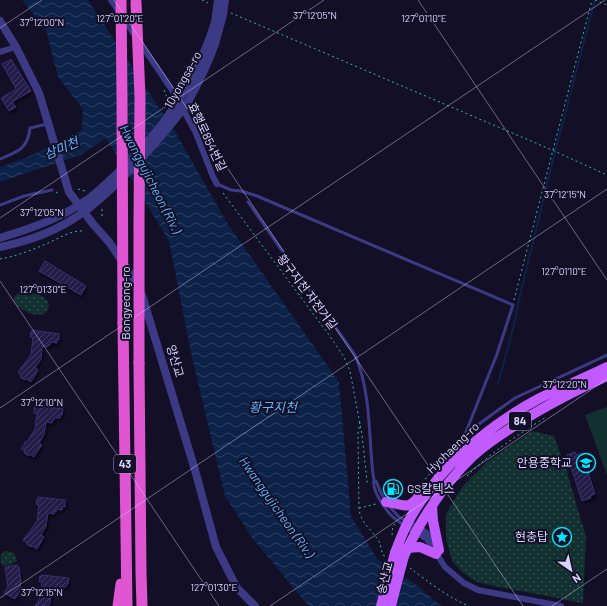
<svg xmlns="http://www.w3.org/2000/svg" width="607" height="606" viewBox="0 0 607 606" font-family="Barlow,'Noto Sans KR',sans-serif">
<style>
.grass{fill:url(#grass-dots)}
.pitch{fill:#12302f}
.water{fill:url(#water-waves)}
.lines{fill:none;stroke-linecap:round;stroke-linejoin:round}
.stream{stroke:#0c2248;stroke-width:2}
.building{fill:url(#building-hatch);stroke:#3b2d73;filter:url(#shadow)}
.path{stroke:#2fb8b0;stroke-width:1;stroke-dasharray:2 3;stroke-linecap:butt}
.service{stroke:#3d3a85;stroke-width:3}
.minor{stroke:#3d3a85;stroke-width:6}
.tertiary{stroke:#3d3a85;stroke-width:8}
.primary{stroke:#c25bff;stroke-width:10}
.trunk{stroke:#e055d1;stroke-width:11}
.tertiary-bridge{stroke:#3d3a85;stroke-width:8}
.primary-bridge{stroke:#c25bff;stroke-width:10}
.trunk-bridge{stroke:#e055d1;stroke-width:11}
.ticks{fill:none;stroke:#d9d4ff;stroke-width:1;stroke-opacity:0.45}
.labels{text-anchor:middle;stroke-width:4;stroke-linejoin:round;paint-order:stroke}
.shield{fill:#130f26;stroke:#9e99be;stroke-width:1}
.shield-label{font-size:11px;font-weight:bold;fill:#d9d4ff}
.street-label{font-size:12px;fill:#d9d4ff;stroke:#130f26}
.poi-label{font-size:12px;fill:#d9d4ff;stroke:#130f26;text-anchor:end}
.water-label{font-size:13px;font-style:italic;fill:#62b6ff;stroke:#130f26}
.ticks-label{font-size:10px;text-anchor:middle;fill:#d9d4ff;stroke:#130f26;stroke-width:4;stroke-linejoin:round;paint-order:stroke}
</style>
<defs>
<pattern id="grass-dots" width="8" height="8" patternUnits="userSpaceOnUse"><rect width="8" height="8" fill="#12302f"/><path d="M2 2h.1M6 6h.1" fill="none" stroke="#344d4e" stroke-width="1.8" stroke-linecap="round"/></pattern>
<pattern id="water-waves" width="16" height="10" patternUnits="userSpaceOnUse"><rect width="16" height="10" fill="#0c2248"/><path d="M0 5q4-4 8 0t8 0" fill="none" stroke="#2f4163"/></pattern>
<pattern id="building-hatch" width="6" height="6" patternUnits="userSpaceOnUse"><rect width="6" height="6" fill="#241b47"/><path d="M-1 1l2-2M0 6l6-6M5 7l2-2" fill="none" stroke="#433b63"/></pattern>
<filter id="shadow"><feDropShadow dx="1.5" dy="2.5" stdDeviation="1" flood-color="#0009"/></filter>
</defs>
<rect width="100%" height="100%" fill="#130f26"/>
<!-- grass -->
<path class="grass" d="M25 292C32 293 48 295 49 305 49 308 47 311 45 313 36 319 19 309 14 302V297L19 293Z
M532 431 554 436 567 472 586 537 583 603 484 584 475 581 462 572 452 561 446 539V514L462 487 488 461Z
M4 551H6L14 553 17 560 16 562 12 563V564L2 566 0 557Z"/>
<!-- pitch -->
<path class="pitch" d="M607 407V475L585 415Z"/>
<!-- water -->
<path class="water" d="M22 0H88L177 135 227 223 339 382 351 516 377 559 418 586 441 606H311L306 603 253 539 225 496 192 357 169 241 106 138 80 155 0 182V167L28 157 82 130 83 109 58 77 46 30Z"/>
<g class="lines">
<!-- stream -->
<path class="stream" d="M498 384 514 325 518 304 553 160 595 0"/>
</g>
<!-- building -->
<path class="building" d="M11 59 31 91 12 102 16 107 9 111 1 98 16 89 2 64Z
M45 261 86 286 81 295 39 271Z
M32 330 59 334V340L57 339V343L51 342 50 345 48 344V347L42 346 41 359 35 368 38 370 31 382 26 379 25 380 20 377 21 376 18 373 22 366H23L31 354 33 338 30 337 31 332H32Z
M36 406 63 409 62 415H61L60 418H54V420H52V423L46 422 44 435 39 443 42 445 34 457 30 454 29 456 24 453 25 451 21 449 26 441 27 442 35 429 37 413H34V407L36 408Z
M575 452 576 455 582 453 595 494 590 496 591 498 582 501 567 455Z
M38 497 65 500V507L63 506 62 510 56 509V512L54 511V514L48 513 46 526 41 535 44 537 37 549 32 546 31 547 26 544 27 543 23 540 28 533H29L37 521 39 505 36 504 37 499H38Z
M17 565 18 567H19L21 582H20L21 589 15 599 4 593 8 587 5 567Z
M42 575 69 578 68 584H66V587L60 586 59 589H58L57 591H51L50 604 48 606H35L40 598 42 582H39L40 576H41Z"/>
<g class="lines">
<!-- path -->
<path class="path" d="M202 0 208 3
M595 0 607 5
M231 13 552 150 607 175
M164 90 169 102
M78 189 85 191
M56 192 60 195
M223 193 329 335 344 357 350 371 362 435 367 481 368 485
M102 209V217
M0 259C17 256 32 250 48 243 60 238 71 230 84 231
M514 300 592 0
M360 422 358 433 359 510C362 524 371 529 378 540 381 544 381 550 383 555L385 556
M467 476C491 452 518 435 546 417
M419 487 441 459 460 442
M359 508 376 504
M392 535 393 526 395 524
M410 568C426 580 450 599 469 606"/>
<!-- service -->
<path class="service" d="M0 159C17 152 28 149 30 128L47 124
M217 184 231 190 241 191 257 196 513 305 497 354 464 437 470 444
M248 202 355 355C368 385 369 420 371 452 372 461 372 471 374 480 371 490 387 512 394 518 398 521 401 523 405 526
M0 205 24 196 52 190
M465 436 471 430 494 413 515 398 532 390 607 355
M374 480 376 481 380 491 385 500
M388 505 399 517 406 521"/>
<!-- minor -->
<path class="minor" d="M111 0 172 90 195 131 213 177 217 184
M0 52 16 47
M408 522 426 532 435 544
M406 527 426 538 429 542 438 556 445 567 451 572 464 583 478 590 561 606"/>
<!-- tertiary -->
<path class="tertiary" d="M0 21 16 47 39 93 69 192 93 224 109 242 132 276 142 295 195 470 216 547 237 588 255 606
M209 40 215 22 218 0
M215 44 223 15 225 0
M0 238C33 228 70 215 97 192
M0 247C39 239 71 225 101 198"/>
<!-- primary -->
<path class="primary" d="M386 502C403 503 406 513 420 495
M432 506 433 521 439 550
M407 548 420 547 436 554
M395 553C399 542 403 532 408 522 437 469 487 426 540 398 562 387 585 378 607 367
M404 556C421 519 444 484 473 456 483 447 494 439 505 432 537 410 572 392 607 376
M391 606 396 586"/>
<!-- trunk -->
<path class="trunk" d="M123 323 127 606
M139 363 141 572 142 606
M118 606 121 584"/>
<!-- tertiary-bridge -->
<path class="tertiary-bridge" d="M97 192C147 147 185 104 209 40
M101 198C113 188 123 177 134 166 154 145 173 124 189 100 199 82 208 63 215 44"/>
<!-- primary-bridge -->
<path class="primary-bridge" d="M396 586 404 556
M381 606 395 553"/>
<!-- trunk-bridge -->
<path class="trunk-bridge" d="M121 0 122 97 123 323
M136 2 140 97 139 221V363"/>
</g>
<!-- ticks -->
<path class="ticks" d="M114 0 523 606M418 0 607 280M0 28 42 0M0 218 324 0M0 281 219 606M0 408 605 0M0 598 607 189M270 606 607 379M552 606 607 569"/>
<!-- icons -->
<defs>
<g id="school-ring" transform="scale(1)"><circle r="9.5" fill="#130f26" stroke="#00e5ff" stroke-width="1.5"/><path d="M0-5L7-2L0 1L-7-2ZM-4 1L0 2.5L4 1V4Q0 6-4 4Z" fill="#00e5ff"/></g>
<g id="fuel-ring" transform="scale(1)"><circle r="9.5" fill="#130f26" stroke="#00e5ff" stroke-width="1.5"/><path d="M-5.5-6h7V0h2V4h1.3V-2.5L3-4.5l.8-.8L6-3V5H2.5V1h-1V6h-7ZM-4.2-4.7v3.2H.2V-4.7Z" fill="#00e5ff"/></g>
<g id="sight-ring" transform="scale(1)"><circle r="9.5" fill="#130f26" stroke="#00e5ff" stroke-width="1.5"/><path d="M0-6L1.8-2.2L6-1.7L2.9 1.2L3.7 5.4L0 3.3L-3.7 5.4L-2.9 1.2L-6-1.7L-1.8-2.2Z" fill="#00e5ff"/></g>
</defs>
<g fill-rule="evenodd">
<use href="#school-ring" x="586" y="463"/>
<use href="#fuel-ring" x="393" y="489"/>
<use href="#sight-ring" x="562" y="537"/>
</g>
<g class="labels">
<!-- shield labels -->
<g class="shield">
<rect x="509" y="412" width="22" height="18" rx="3"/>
<rect x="114" y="455" width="22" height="18" rx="3"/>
</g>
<g class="shield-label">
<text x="520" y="425">84</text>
<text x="125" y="468">43</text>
</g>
<!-- street labels -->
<g class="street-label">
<text transform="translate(183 80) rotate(-61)" y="4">10yongsa-ro</text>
<text transform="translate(207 137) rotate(65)" y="4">효행로854번길</text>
<text transform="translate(307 292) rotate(53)" y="4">황구지천 자전거길</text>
<text transform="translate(126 303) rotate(-90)" y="4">Bongyeong-ro</text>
<text transform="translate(175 361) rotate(74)" y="4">양산교</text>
<text transform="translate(453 448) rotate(-44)" y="4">Hyohaeng-ro</text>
<text transform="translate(385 578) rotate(-75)" y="4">송산교</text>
</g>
<!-- poi labels -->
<g class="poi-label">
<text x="572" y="467">안용중학교</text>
<text x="407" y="493" text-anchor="start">GS칼텍스</text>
<text x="548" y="541">현충탑</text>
</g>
<!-- water labels -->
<g class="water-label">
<text transform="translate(61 148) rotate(-23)" y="5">삼미천</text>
<text transform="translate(151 179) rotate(63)" y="5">Hwanggujicheon (Riv.)</text>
<text x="273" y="412">황구지천</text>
<text transform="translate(277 507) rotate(55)" y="5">Hwanggujicheon (Riv.)</text>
</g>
</g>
<g class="ticks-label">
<text x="315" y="19">37°12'05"N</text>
<text x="120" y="22">127°01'20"E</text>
<text x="424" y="22">127°01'10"E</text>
<text x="42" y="26">37°12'00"N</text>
<text x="565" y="198">37°12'15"N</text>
<text x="42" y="216">37°12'05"N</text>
<text x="564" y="275">127°01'10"E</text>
<text x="43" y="293">127°01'30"E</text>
<text x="565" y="388">37°12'20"N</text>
<text x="42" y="406">37°12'10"N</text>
<text x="214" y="591">127°01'30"E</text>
<text x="42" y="596">37°12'15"N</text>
</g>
<!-- north arrow -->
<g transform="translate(571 570) rotate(146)" stroke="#130f26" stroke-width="3" paint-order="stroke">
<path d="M0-3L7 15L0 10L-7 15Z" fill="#d9d4ff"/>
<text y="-6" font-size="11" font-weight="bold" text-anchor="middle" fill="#d9d4ff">N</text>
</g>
</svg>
